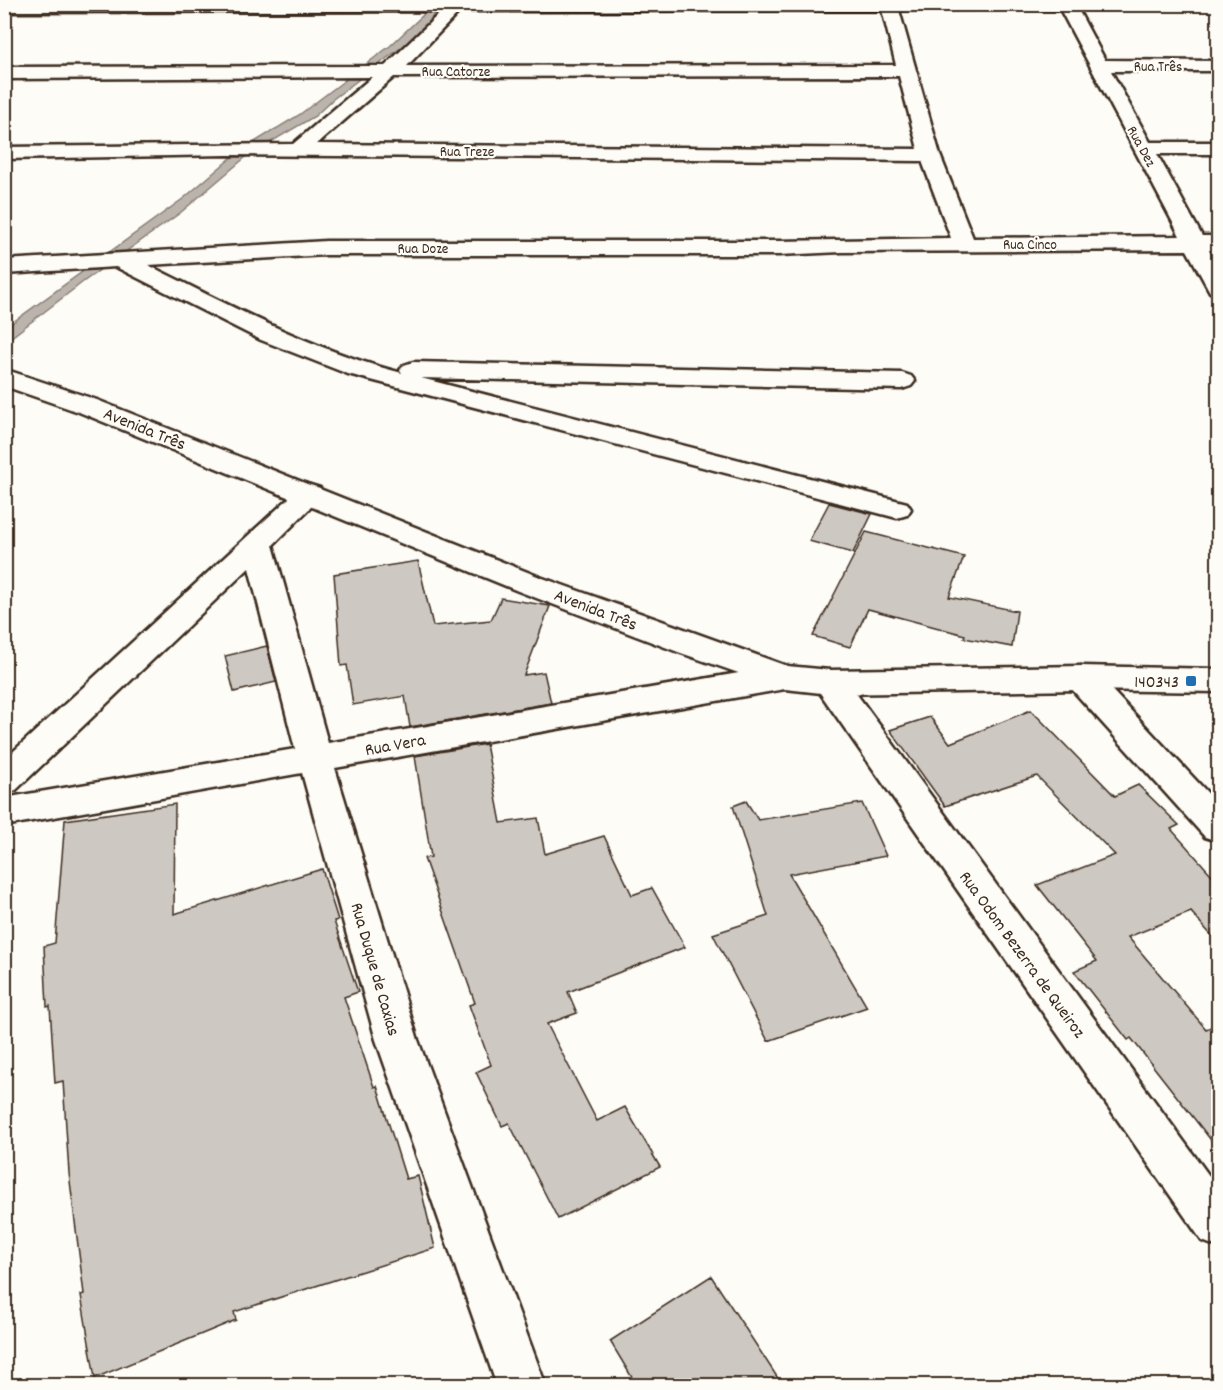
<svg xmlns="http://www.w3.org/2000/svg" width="1223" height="1390" viewBox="0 0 1223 1390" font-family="Dekko,sans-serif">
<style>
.water{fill:#bbb4ad;stroke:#887d74;stroke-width:1.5}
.building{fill:#cdc8c2;stroke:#3b2a1e;stroke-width:1.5}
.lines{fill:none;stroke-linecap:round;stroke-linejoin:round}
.minor-casing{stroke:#3b2a1e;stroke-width:5}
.tertiary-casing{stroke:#3b2a1e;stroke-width:5}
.minor{fill:#fdfcf7;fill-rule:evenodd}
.tertiary{fill:#fdfcf7;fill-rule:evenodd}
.poi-dot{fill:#1f6fb2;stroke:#fdfcf7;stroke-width:2}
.labels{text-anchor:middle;stroke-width:4.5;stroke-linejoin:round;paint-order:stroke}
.far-street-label{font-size:15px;fill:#3b2a1e;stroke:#fdfcf7}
.street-label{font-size:18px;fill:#3b2a1e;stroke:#fdfcf7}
.poi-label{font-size:18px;fill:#3b2a1e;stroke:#fdfcf7;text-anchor:end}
</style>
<rect width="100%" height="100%" fill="#fdfcf7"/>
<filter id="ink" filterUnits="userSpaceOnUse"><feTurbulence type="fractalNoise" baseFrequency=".0167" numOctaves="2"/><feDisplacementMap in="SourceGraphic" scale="12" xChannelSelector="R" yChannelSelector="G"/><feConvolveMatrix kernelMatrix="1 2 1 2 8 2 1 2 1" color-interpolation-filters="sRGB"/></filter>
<g filter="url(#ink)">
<!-- water -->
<path class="water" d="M428 5H440L423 31 333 99 315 116 247 156 180 213 83 282 5 342V328L184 198 238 152 299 115 390 46 423 15Z"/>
<!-- building -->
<path class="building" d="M829 503 872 514 853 553 809 541Z
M866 532 964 557 949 597 1017 611 1012 647 964 638 965 635 868 609 850 647 813 636Z
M418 561 433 626 491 620 501 598 550 606 524 675 544 672 551 703 410 727 405 696 353 705 347 665 341 666 334 574Z
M267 646 276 682 234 692 225 656Z
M1031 710 1115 796 1138 785 1179 825 1171 829 1218 882V943L1191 912 1128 937 1206 1029 1218 1024V1149L1131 1038 1128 1040 1074 971 1097 961 1037 885 1115 855 1037 776 945 806 890 730 930 717 950 743Z
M486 744 501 823 538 818 545 854 604 836 632 895 652 888 685 947 568 992 577 1013 547 1024 597 1121 625 1107 660 1167 558 1219 509 1123 502 1126 476 1072 491 1065 469 1005 475 1003 424 858 431 857 415 756Z
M746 801 758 820 862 803 886 856 789 874 867 1007 768 1041 713 934 768 916 733 806Z
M175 804 174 914 322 869 338 920 334 921 358 992 344 997 374 1087 377 1086 406 1179 418 1176 435 1248 234 1312 236 1320 95 1378 81 1295 84 1294 69 1173 63 1081 55 1083 50 1006 47 1007 44 946 55 943 65 820Z
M711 1276 783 1386H637L610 1341Z"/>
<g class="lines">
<!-- minor casing -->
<g class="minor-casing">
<path id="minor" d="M4 4H1075L1105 60 1218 61V71H1111L1150 142H1218V154H1157L1202 236H1218V250H1209L1218 267V294L1210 292 1187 250 842 252 779 255H326L148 265C231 306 312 350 402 373L400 370 404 365 413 362 902 373 911 376 915 381 911 386 902 389 421 378 907 503 911 509 907 515 897 518 348 374 261 340 116 267 4 274V260L326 241H779L951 238 922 161 227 155 4 159V147L293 144 372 77 4 79V67L385 66 442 11 4 12ZM1060 9 1180 236 973 238 940 155 899 10ZM882 10 896 65 407 66 460 11ZM899 76 918 149 317 144 394 77Z
M310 485 320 488 324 494 273 545 328 743 785 665 797 669 801 677 797 685 785 689 335 768 418 1040 546 1386H497L376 1040 302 773 4 826V798L295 749 249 568 16 790 4 794V760L300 488Z
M1081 666 1093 670 1218 804V841L1205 837 1069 686 1065 678 1069 670Z
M830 670 842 674 1218 1188V1247L1202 1241 818 690 814 682 818 674Z"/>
</g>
<!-- tertiary casing -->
<g class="tertiary-casing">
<path id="tertiary" d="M4 369 97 400 540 577 787 666 830 670 1081 666 1218 669V692L1081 690 830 694 785 689 678 652 518 591 79 412 4 386Z"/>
</g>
<!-- minor -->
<use href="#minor" class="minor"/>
<!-- tertiary -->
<use href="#tertiary" class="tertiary"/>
</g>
</g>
<!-- markers -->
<rect class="poi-dot" x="1185" y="675" width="12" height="12" rx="3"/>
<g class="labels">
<!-- far-street labels -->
<g class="far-street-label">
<text x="1158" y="71">Rua Três</text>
<text x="456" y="76">Rua Catorze</text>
<text transform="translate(1142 146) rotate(61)" y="5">Rua Dez</text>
<text x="467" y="156">Rua Treze</text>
<text x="1030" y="249">Rua Cinco</text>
<text x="423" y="253">Rua Doze</text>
</g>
<!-- street labels -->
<g class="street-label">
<text transform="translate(145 428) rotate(22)" y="6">Avenida Três</text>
<text transform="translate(596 609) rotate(21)" y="6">Avenida Três</text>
<text transform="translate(395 744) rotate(-10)" y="6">Rua Vera</text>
<text transform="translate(1023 954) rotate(54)" y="6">Rua Odom Bezerra de Queiroz</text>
<text transform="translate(376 969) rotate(74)" y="6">Rua Duque de Caxias</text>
</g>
<!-- poi labels -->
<g class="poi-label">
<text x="1179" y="687">140343</text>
</g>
</g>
<!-- margin -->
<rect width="1223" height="1390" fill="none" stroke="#fdfcf7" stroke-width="24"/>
<rect x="12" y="12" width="1199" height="1366" fill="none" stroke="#3b2a1e" stroke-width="2" filter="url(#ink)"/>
</svg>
